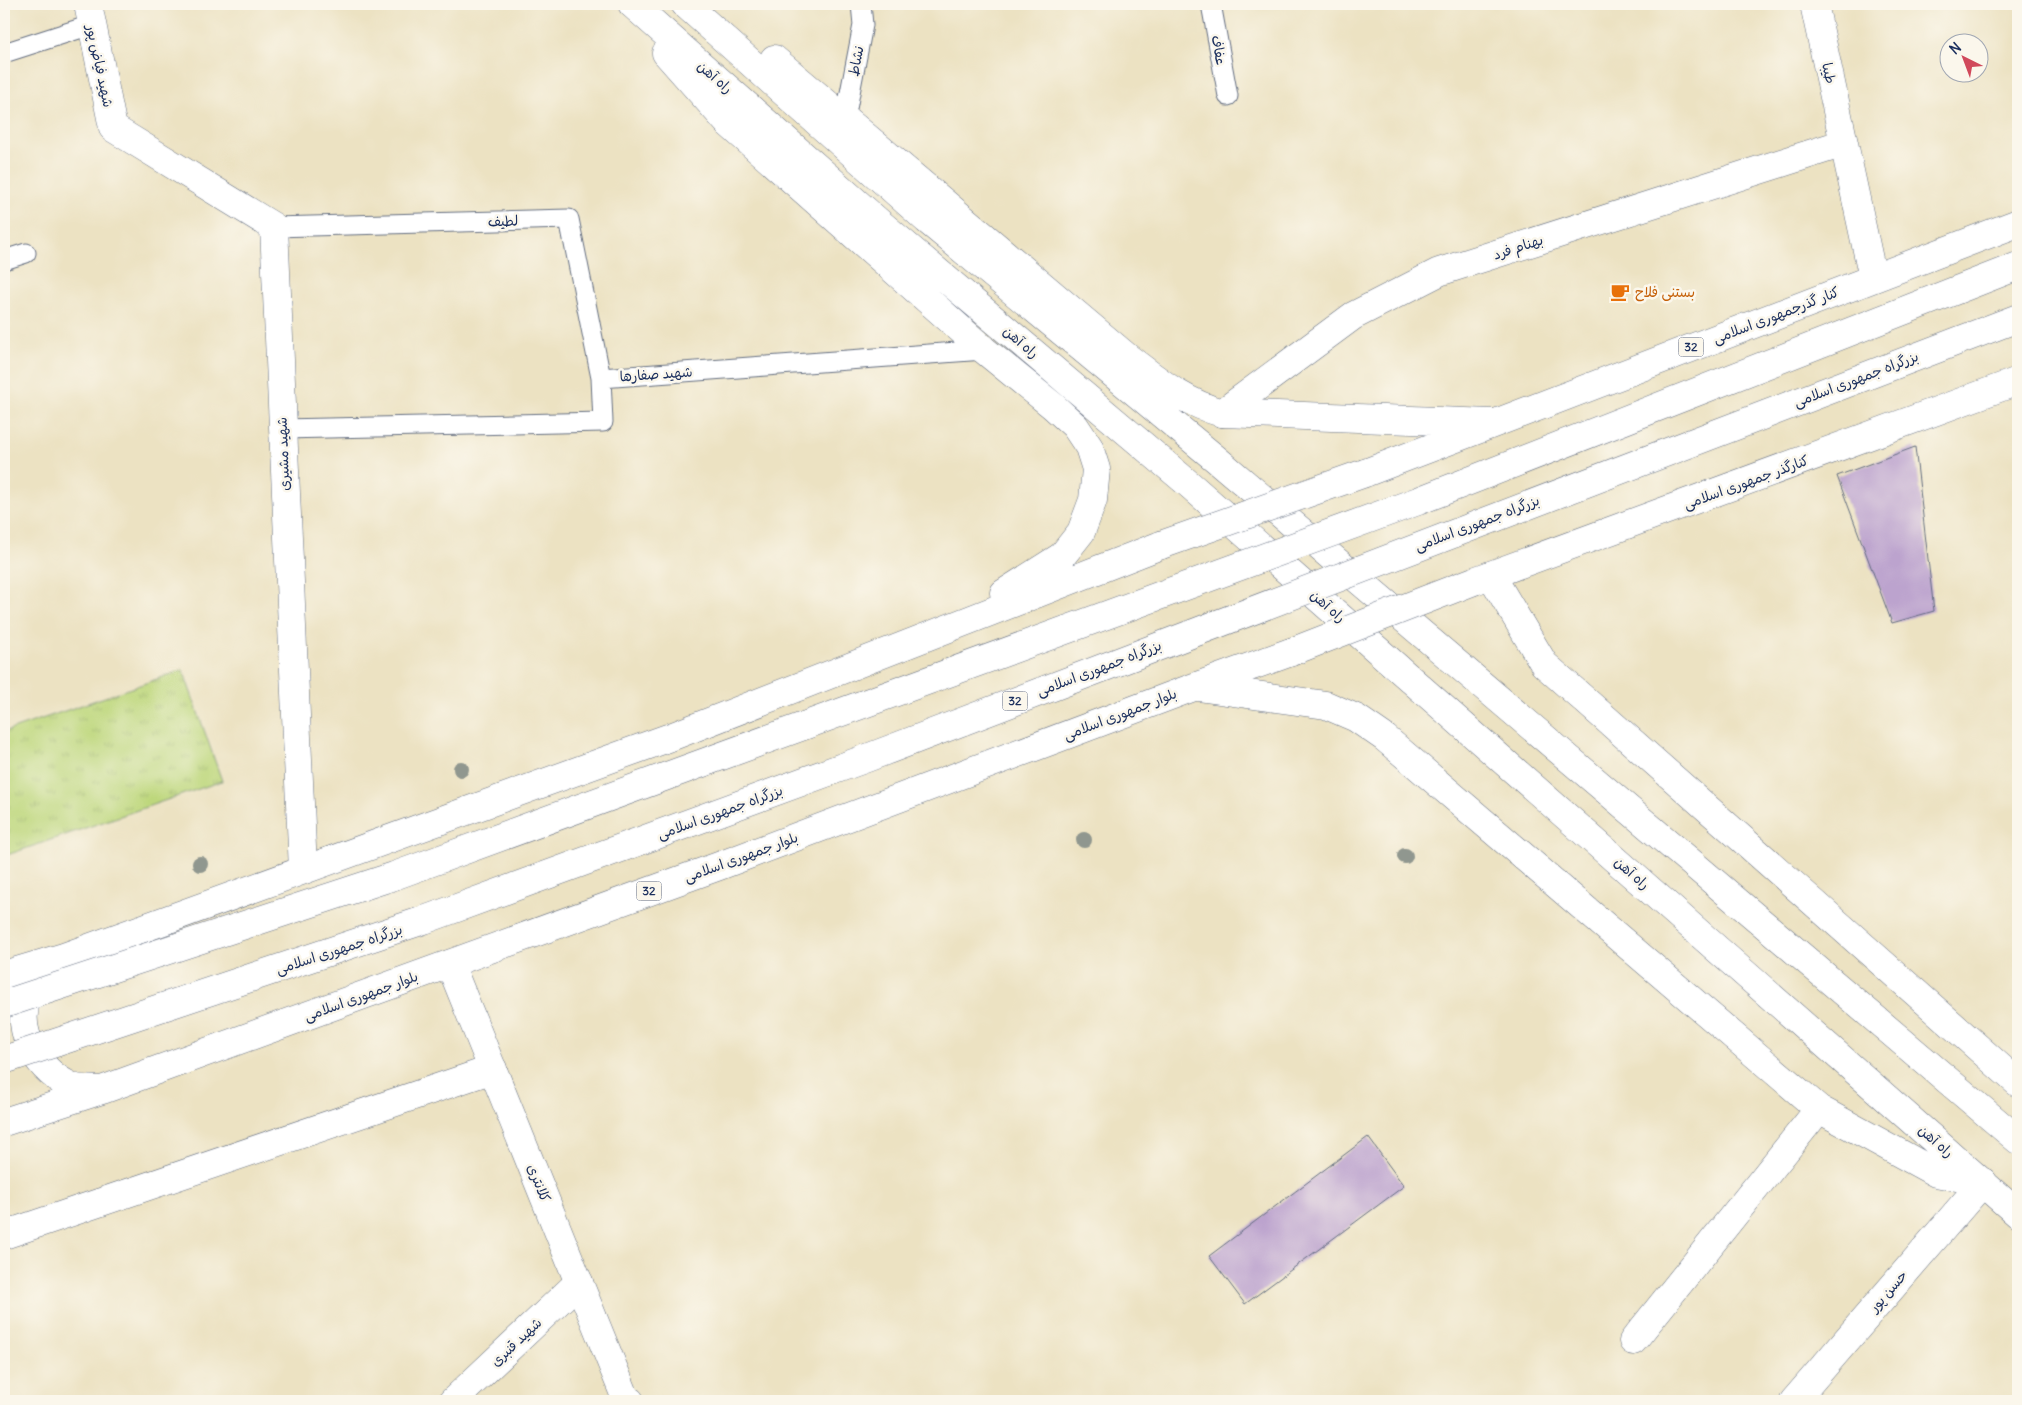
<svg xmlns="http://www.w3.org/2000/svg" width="2022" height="1405" viewBox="0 0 2022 1405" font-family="Delius,'Playpen Sans Arabic',sans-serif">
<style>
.grass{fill:url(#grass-tufts);stroke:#6c836d}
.building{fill:#bca3ce}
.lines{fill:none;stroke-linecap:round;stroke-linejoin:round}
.service-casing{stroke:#646e81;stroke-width:21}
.minor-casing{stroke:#646e81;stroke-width:29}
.tertiary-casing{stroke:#646e81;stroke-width:29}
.secondary-casing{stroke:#646e81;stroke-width:29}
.primary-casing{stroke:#646e81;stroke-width:29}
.service{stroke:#fff;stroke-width:19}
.minor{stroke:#fff;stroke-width:28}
.tertiary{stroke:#fff;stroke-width:28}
.secondary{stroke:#fff;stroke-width:28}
.primary{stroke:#fff;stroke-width:28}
.primary-bridge-casing{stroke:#646e81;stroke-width:29;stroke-linecap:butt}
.trunk-bridge-casing{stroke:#646e81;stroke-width:29;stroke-linecap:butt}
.primary-bridge{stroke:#fff;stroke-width:28}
.trunk-bridge{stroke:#fff;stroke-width:28}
.tree{fill:#90978f}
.labels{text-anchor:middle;stroke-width:5;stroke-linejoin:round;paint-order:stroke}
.shield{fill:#fbf7ec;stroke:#5e6b89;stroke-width:1}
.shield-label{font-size:12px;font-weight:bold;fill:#1b2f5e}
.street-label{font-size:14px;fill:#1b2f5e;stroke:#fbf7ec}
.food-label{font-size:14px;fill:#c56008;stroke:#fbf7ec;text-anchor:start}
</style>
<defs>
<pattern id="grass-tufts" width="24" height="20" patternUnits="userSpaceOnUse" patternTransform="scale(1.25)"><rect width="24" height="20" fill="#bdd77c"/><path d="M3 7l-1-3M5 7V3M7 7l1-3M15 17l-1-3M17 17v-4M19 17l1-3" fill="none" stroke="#a2b96e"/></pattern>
</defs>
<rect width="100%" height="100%" fill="#fbf7ec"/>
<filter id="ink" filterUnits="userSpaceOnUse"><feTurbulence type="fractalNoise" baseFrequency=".02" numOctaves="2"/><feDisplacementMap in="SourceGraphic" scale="10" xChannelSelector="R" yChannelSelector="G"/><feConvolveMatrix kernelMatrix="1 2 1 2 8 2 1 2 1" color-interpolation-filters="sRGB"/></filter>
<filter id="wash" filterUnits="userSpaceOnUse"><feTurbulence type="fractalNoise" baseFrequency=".0096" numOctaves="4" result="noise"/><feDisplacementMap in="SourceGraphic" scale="20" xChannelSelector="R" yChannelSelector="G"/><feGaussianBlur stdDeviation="1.12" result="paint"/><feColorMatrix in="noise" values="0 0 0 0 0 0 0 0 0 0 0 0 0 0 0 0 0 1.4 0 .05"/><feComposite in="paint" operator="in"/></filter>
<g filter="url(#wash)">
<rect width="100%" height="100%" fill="#ece2c2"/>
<!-- grass -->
<path class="grass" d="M183 670 222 781 4 856V732Z"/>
<g id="blocks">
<!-- building -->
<path class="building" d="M1915 447 1934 611 1892 623 1837 476Z
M1368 1137 1404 1186 1245 1304 1209 1256Z"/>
</g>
</g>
<g filter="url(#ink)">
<use href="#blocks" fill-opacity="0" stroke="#646e81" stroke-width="1"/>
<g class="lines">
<!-- service casing -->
<g class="service-casing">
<path id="service" d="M1211 4 1228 96
M4 53 91 25
M845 119 863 25 861 4
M274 227 569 219 601 378
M4 260 26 253
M282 429 603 422 601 378 984 350"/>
</g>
<!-- minor casing -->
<g class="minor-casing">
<path id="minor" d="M88 4 113 128 274 227 303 870
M1814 4 1873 278
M1222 413 1353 316 1439 272 1844 143
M4 1235 493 1069
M1633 1341 1819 1109
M453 1401 579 1282
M1794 1401 1983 1182"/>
</g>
<!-- tertiary casing -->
<g class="tertiary-casing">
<path id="tertiary" d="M450 964 626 1399 630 1401"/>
</g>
<!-- secondary casing -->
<g class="secondary-casing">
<path id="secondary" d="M1491 575 1544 664 2018 1083"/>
</g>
<!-- primary casing -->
<g class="primary-casing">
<path id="primary" d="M632 4 881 224 1190 485 2018 1214
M685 4 927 220 1216 459 2018 1140
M666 53 728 123 984 350 1053 406 1075 426 1089 447 1096 469 1093 500 1081 532 1062 556 1004 593
M774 59 1127 357C1159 381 1183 402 1222 413L1492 423
M1365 473 2018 223
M1474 581 2018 381
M1198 687 1326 705 1356 718 1385 738 1819 1109 1936 1173 1983 1182
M4 975 64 957 668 738 1161 545
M40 976C36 983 31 989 28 996 13 1032 40 1073 73 1087 80 1090 91 1089 99 1090
M4 1122 102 1090 719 866 1194 687 1291 652"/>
</g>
<!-- service -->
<use href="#service" class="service"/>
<!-- minor -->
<use href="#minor" class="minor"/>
<!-- tertiary -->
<use href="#tertiary" class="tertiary"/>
<!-- secondary -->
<use href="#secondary" class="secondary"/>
<!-- primary -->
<use href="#primary" class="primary"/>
<!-- primary-bridge casing -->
<g class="primary-bridge-casing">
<path id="primary-bridge" d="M1161 545 1365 473
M1291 652 1474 581"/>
</g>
<!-- trunk-bridge casing -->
<g class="trunk-bridge-casing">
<path id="trunk-bridge" d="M4 1004 394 876 1418 501 2018 266
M4 1060 424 920 867 758 2018 318"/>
</g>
<!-- primary-bridge -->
<use href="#primary-bridge" class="primary-bridge"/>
<!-- trunk-bridge -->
<use href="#trunk-bridge" class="trunk-bridge"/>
</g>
<!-- trees -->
<g class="tree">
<circle cx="461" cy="769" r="8"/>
<circle cx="1084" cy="840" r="8"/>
<circle cx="1405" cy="856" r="8"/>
<circle cx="200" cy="864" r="8"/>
</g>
</g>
<!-- icons -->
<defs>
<g id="cafe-bare" transform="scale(1.5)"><path d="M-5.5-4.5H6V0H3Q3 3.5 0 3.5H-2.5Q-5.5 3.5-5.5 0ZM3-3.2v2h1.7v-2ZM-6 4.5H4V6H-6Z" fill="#e8710a" stroke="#fbf7ec" stroke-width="2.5" paint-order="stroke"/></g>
</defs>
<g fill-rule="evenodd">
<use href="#cafe-bare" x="1620" y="292"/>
</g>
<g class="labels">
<!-- shield labels -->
<g class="shield">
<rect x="1678.5" y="337.5" width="25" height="19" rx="4"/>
<rect x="1002.5" y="691.5" width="25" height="19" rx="4"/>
<rect x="636.5" y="881.5" width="25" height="19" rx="4"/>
</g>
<g class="shield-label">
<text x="1691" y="351">32</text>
<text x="1015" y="705">32</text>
<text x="649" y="895">32</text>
</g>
<!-- street labels -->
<g class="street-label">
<text transform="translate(1219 50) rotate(80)" y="5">عفاف</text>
<text transform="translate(856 61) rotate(-79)" y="5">نشاط</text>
<text transform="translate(100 66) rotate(78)" y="5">شهید فیاض پور</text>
<text transform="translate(1829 73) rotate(78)" y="5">طیبا</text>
<text transform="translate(715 77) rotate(41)" y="5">راه آهن</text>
<text transform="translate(503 221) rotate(-2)" y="5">لطیف</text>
<text transform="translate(1518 247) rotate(-18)" y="5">بهنام فرد</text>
<text transform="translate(1776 315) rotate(-21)" y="5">کنار گذرجمهوری اسلامی</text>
<text transform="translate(1021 342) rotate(40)" y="5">راه آهن</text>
<text transform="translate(656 374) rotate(-4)" y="5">شهید صفارها</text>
<text transform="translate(1856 379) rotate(-21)" y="5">بزرگراه جمهوری اسلامی</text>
<text transform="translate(283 454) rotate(-92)" y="5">شهید مشیری</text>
<text transform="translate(1746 482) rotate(-20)" y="5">کنارگذر جمهوری اسلامی</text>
<text transform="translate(1477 523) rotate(-21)" y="5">بزرگراه جمهوری اسلامی</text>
<text transform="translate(1328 606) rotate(41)" y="5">راه آهن</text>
<text transform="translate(1099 668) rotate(-21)" y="5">بزرگراه جمهوری اسلامی</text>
<text transform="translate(1120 714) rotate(-21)" y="5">بلوار جمهوری اسلامی</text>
<text transform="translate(720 812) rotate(-20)" y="5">بزرگراه جمهوری اسلامی</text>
<text transform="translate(741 857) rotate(-20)" y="5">بلوار جمهوری اسلامی</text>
<text transform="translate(1632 873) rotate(41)" y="5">راه آهن</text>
<text transform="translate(339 949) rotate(-18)" y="5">بزرگراه جمهوری اسلامی</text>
<text transform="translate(361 996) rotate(-20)" y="5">بلوار جمهوری اسلامی</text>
<text transform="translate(1936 1141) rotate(41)" y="5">راه آهن</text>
<text transform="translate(539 1183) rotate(68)" y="5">کلانتری</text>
<text transform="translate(1888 1291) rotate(-49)" y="5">حسن پور</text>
<text transform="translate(516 1342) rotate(-43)" y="5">شهید قنبری</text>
</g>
<!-- food labels -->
<g class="food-label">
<text x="1635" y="297">بستنی فلاح</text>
</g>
</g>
<!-- margin -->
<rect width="2022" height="1405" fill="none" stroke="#fbf7ec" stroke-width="20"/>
<!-- north arrow -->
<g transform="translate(1964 58) rotate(318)"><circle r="24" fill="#fbf7ec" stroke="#a1a7b3"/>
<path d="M0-4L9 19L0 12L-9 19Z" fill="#d1495b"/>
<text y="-8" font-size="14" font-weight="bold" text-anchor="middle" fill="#1b2f5e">N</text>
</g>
</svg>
